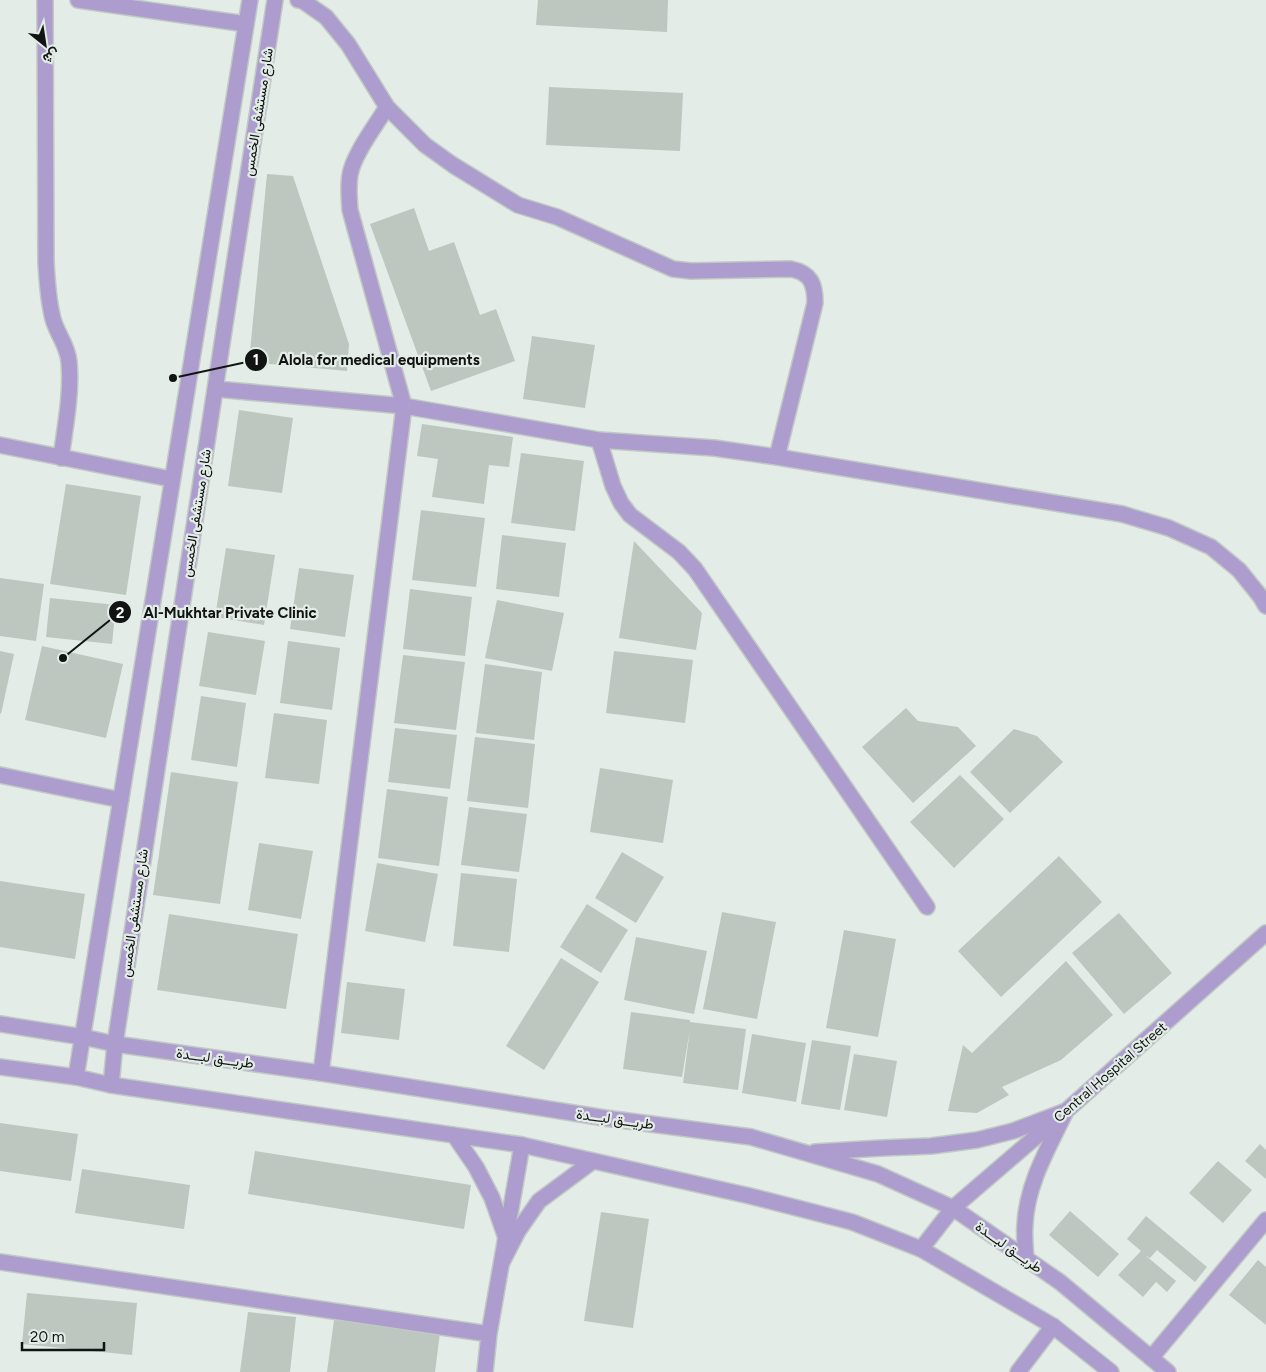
<svg xmlns="http://www.w3.org/2000/svg" width="1266" height="1372" viewBox="0 0 1266 1372" font-family="Figtree,Vazirmatn,sans-serif">
<style>
.building{fill:#bec6c0}
.lines{fill:none;stroke-linecap:round;stroke-linejoin:round}
.minor-casing{stroke:#c1c9c4;stroke-width:18}
.tertiary-casing{stroke:#c1c9c4;stroke-width:18}
.minor{stroke:#ad9cce;stroke-width:15}
.tertiary{stroke:#ad9cce;stroke-width:15}
.labels{text-anchor:middle;stroke-width:4.5;stroke-linejoin:round;paint-order:stroke}
.street-label{font-size:14px;fill:#111412;stroke:#e3ece6}
.leader{fill:none;stroke:#111412;stroke-width:2}
.callout-dot{fill:#111412;stroke:#e3ece6;stroke-width:2}
.mark-label{font-size:15px;text-anchor:middle;font-weight:bold;fill:#fff}
.callout-label{font-size:15px;text-anchor:middle;font-weight:bold;fill:#111412;stroke:#e3ece6;stroke-width:4.5;stroke-linejoin:round;paint-order:stroke}
</style>
<rect width="100%" height="100%" fill="#e3ece6"/>
<!-- building -->
<path class="building" d="M538 0H668L667 32 536 25Z
M549 87 683 93 680 151 546 145Z
M267 174 293 176 349 344 347 371 249 362Z
M414 208 429 251 454 242 480 315 496 309 515 361 431 391 370 224Z
M532 336 595 345 585 408 523 399Z
M239 410 293 418 282 493 228 486Z
M422 424 513 437 509 467 489 465 484 504 432 497 438 459 417 456Z
M521 453 584 461 575 531 511 523Z
M66 484 141 496 126 595 50 584Z
M421 510 485 518 476 587 412 580Z
M502 535 566 543 559 597 496 589Z
M634 541 702 613 696 650 619 638Z
M226 548 275 555 264 625 215 617Z
M299 568 354 575 345 637 290 629Z
M0 578 44 584 36 641 0 636Z
M410 589 472 597 465 656 403 649Z
M50 598 116 605 112 644 46 637Z
M497 600 564 613 552 671 485 658Z
M208 632 265 641 256 695 199 686Z
M288 641 340 648 332 710 280 703Z
M42 646 123 664 106 738 25 720Z
M0 651 14 654 1 714 0 713Z
M614 651 693 660 685 723 606 713Z
M403 655 465 662 456 730 394 723Z
M485 664 542 672 534 740 476 733Z
M201 696 246 703 237 767 191 760Z
M906 708 918 721 958 727 976 746 913 803 862 747Z
M274 713 327 720 319 784 265 778Z
M395 728 457 735 450 789 388 782Z
M1014 729 1037 736 1063 762 1010 813 970 772Z
M475 737 535 744 528 808 467 801Z
M600 768 673 780 663 843 590 832Z
M171 772 238 782 220 904 153 895Z
M960 775 1004 819 954 868 910 822Z
M387 789 448 797 439 866 378 858Z
M469 807 527 814 519 872 461 865Z
M259 843 313 851 301 919 248 910Z
M622 852 664 877 636 923 595 898Z
M1059 856 1102 902 1001 997 958 951Z
M377 863 438 874 425 942 365 931Z
M461 873 517 879 509 952 453 946Z
M0 881 85 894 75 959 0 947Z
M587 904 628 930 601 973 560 947Z
M722 912 776 922 757 1019 703 1009Z
M1119 913 1172 973 1124 1014 1072 953Z
M169 914 298 934 286 1009 157 990Z
M844 930 896 939 878 1037 826 1028Z
M636 937 707 951 694 1014 624 1000Z
M561 958 599 982 544 1070 506 1046Z
M1066 961 1113 1015 1061 1060 1002 1087 1009 1095 977 1113 948 1111 963 1045 972 1053Z
M347 982 405 989 399 1040 341 1033Z
M631 1012 690 1020V1022L746 1029 738 1090 683 1083 690 1029 682 1077 623 1069Z
M752 1034 806 1043 796 1102 742 1093Z
M812 1040 851 1046 840 1110 801 1104Z
M854 1054 897 1061 887 1117 844 1110Z
M0 1123 78 1134 71 1181 0 1171Z
M1260 1144 1266 1150V1179L1245 1161Z
M255 1151 471 1185 464 1229 248 1194Z
M1218 1161 1252 1190 1223 1223 1189 1193Z
M82 1169 190 1185 184 1229 75 1213Z
M1070 1211 1119 1254 1098 1277 1049 1235Z
M601 1212 649 1219 633 1328 584 1321Z
M1146 1216 1207 1267 1195 1282 1157 1250 1150 1258 1145 1255 1176 1281 1167 1292 1156 1282 1143 1297 1118 1275 1141 1251 1127 1239Z
M1258 1260 1266 1267V1325L1229 1295Z
M27 1293 137 1303 132 1355 22 1344Z
M248 1312 296 1317 290 1372H240Z
M334 1320 440 1333 435 1372H327Z"/>
<g class="lines">
<!-- minor casing -->
<g class="minor-casing">
<path id="minor" d="M45 0 46 262C47 281 48 300 53 319 57 334 68 346 69 362 72 393 65 427 61 458
M78 0 246 24
M298 0 303 1 326 17 348 44 387 107 425 145 453 165 518 205 557 217 673 269 691 271 791 269C811 273 815 284 815 303L777 457
M387 107C376 125 353 155 350 175 348 186 349 198 350 210L404 406 599 440 613 486 621 503 630 515 679 552 695 569 927 907
M216 389 404 406 321 1073
M599 440 714 448 777 457 1122 514 1169 528 1211 547 1239 570 1260 596 1266 606
M0 445 171 479
M0 775 121 800
M76 1077 250 0
M111 1085 115 1044C166 695 222 348 275 0
M921 1249 953 1208 1066 1111 1266 933
M0 1262 489 1334
M1151 1358 1266 1220
M485 1372 489 1334 522 1145
M1018 1372 1053 1326"/>
</g>
<!-- tertiary casing -->
<g class="tertiary-casing">
<path id="tertiary" d="M0 1024 83 1037 115 1044 321 1073 605 1118 751 1137 878 1174 953 1208 1060 1282 1168 1372
M0 1067 76 1077 111 1085 522 1145 750 1196 852 1222 921 1249 1053 1326 1111 1372
M454 1135 476 1167 492 1198 506 1238
M815 1152 882 1148 931 1146 977 1140 1013 1131 1066 1111
M1026 1259C1025 1247 1024 1235 1025 1224 1027 1183 1049 1147 1066 1111
M502 1262 518 1231 539 1201 593 1161"/>
</g>
<!-- minor -->
<use href="#minor" class="minor"/>
<!-- tertiary -->
<use href="#tertiary" class="tertiary"/>
</g>
<g class="labels">
<!-- street labels -->
<g class="street-label">
<text transform="translate(258 112) rotate(-81)" y="5">شارع مستشفى الخمس</text>
<text transform="translate(196 513) rotate(-81)" y="5">شارع مستشفى الخمس</text>
<text transform="translate(134 913) rotate(-82)" y="5">شارع مستشفى الخمس</text>
<text transform="translate(215 1058) rotate(8)" y="5">طريـــق لبـــدة</text>
<text transform="translate(1110 1072) rotate(-41)" y="5">Central Hospital Street</text>
<text transform="translate(615 1119) rotate(8)" y="5">طريـــق لبـــدة</text>
<text transform="translate(1009 1247) rotate(35)" y="5">طريـــق لبـــدة</text>
</g>
</g>
<!-- callouts -->
<path class="leader" d="M173 378L256 360M63 658L120 612"/>
<g class="callout-dot">
<circle cx="173" cy="378" r="5"/>
<circle cx="63" cy="658" r="5"/>
<circle cx="256" cy="360" r="12"/>
<circle cx="120" cy="612" r="12"/>
</g>
<g class="mark-label">
<text x="256" y="365">1</text>
<text x="120" y="618">2</text>
</g>
<g class="callout-label">
<text x="379" y="365">Alola for medical equipments</text>
<text x="230" y="618">Al-Mukhtar Private Clinic</text>
</g>
<!-- north arrow -->
<g transform="translate(45 45) rotate(150)" stroke="#e3ece6" stroke-width="4" paint-order="stroke">
<path d="M0-4L9 19L0 12L-9 19Z" fill="#111412"/>
<text y="-8" font-size="14" font-weight="bold" text-anchor="middle" fill="#111412">ش</text>
</g>
<!-- scale -->
<path d="M22 1342v8h82v-8" fill="none" stroke="#111412" stroke-width="2.5"/>
<text x="30" y="1342" font-size="15" fill="#111412" stroke="#e3ece6" stroke-width="4" paint-order="stroke">20 m</text>
</svg>
